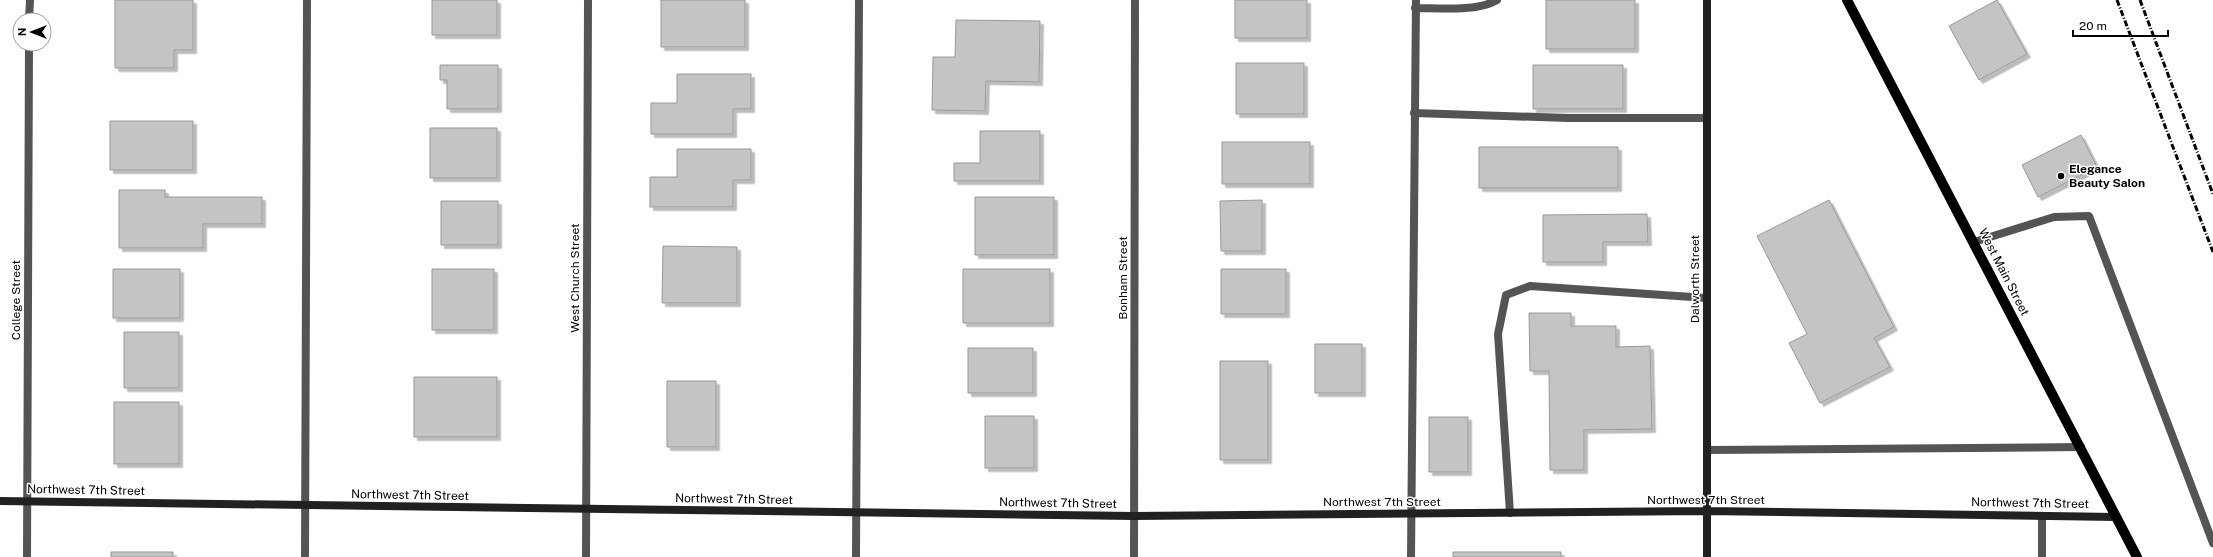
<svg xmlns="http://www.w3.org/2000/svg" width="2213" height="557" viewBox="0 0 2213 557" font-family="'Public Sans',sans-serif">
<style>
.building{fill:#c4c4c4;stroke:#989898;filter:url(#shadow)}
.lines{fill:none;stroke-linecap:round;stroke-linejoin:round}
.lane{stroke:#545454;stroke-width:8}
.street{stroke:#545454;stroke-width:8}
.secondary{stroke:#212121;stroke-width:8}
.primary{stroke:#000;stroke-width:10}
.rail{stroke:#000;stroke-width:3;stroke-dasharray:6 2 1 2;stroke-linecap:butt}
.poi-dot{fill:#000;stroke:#fff;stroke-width:1.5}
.labels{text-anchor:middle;stroke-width:3;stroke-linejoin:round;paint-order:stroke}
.poi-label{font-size:12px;font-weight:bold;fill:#000;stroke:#fff;text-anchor:start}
.street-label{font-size:12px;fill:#000;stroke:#fff}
</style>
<defs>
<filter id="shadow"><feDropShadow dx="3.5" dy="3.5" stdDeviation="0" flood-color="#0004"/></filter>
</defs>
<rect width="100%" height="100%" fill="#fff"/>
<!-- building -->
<path class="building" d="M115 0H193V50H174V68H115Z
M432 0H497V35H432Z
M661 0H745V47H661Z
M1235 0H1307V38H1235Z
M1546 0H1635V49H1546Z
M1997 0 2027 54 1979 80 1949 26Z
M956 20 1040 21 1039 82 986 81 985 111 932 110 933 57H955Z
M1236 63H1304V114H1236Z
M440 65H498V109H447V80H440Z
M1533 65H1623V109H1533Z
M677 74H751V109H733V134H651V103H677Z
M110 121H193V170H110Z
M430 128H497V178H430Z
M980 131H1040V181H954V163H980Z
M2081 135 2097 167 2038 197 2022 165Z
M1222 142H1310V184H1222Z
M1479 147H1618V188H1479Z
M677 149H751V180H733V207H650V177H677Z
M119 190H165V197H262V224H203V248H119Z
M975 197H1054V255H975Z
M1262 200V251H1221L1220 201Z
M1829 200 1894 327 1874 338 1890 367 1820 403 1789 343 1807 334 1757 236Z
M441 201H498V245H441Z
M1647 214 1648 242H1603V262H1543V215Z
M663 246 737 247V303H662Z
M113 269H180V318H113Z
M432 269H494V330H432Z
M963 269H1050V323H963Z
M1221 269H1286V314H1221Z
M1529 313H1571V326H1616V347L1650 346 1652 429 1584 430V470H1550L1549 371H1530Z
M124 332H179V388H124Z
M1315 344H1362V393H1315Z
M968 348H1033V393H968Z
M1220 361H1268V460H1220Z
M414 377H497V437H414Z
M667 381H716V447H667Z
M114 402H179V464H114Z
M985 416H1034V468H985Z
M1429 417H1468V472H1429Z
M111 552H173V557H111Z
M1453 552H1561V557H1453Z"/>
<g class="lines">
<!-- lane -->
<path class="lane" d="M1415 8C1438 8 1477 12 1497 0
M1414 113 1568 118H1707
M1974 242 2054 217 2089 216 2213 543
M1707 450 2081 447
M1510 513 1498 334 1506 295 1530 286 1707 298
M2042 516V557
M305 557 307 0
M856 557 859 0
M1411 557 1416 0"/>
<!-- street -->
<path class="street" d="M29 20 30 0
M27 557 29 44
M586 557 588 0
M1134 557 1135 0"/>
<!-- secondary -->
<path class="secondary" d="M1707 0V557
M0 501 1134 516 1707 511 2116 517"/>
<!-- primary -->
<path class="primary" d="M1847 0 2137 557"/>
<!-- rail -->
<path class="rail" d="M2117 0 2213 252
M2140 0 2213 194"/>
</g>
<!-- markers -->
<circle class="poi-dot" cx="2061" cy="176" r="4"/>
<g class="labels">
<!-- poi labels -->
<g class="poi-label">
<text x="2069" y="173">Elegance<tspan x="2069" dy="14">Beauty Salon</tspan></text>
</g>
<!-- street labels -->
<g class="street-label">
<text transform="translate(2004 272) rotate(63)" y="4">West Main Street</text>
<text transform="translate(575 278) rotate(-90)" y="4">West Church Street</text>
<text transform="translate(1123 278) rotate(-90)" y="4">Bonham Street</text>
<text transform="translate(1695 279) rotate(-90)" y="4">Dalworth Street</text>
<text transform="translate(16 300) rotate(-90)" y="4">College Street</text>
<text transform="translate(86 490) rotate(1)" y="4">Northwest 7th Street</text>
<text transform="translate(410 495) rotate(1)" y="4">Northwest 7th Street</text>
<text transform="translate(734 499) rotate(1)" y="4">Northwest 7th Street</text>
<text x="1706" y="504">Northwest 7th Street</text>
<text x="1382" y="506">Northwest 7th Street</text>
<text transform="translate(1058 503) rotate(1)" y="4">Northwest 7th Street</text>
<text transform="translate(2030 503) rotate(1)" y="4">Northwest 7th Street</text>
</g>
</g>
<!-- north arrow -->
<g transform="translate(32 32) rotate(270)"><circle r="19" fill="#ffffff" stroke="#999999"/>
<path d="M0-3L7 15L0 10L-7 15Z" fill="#000000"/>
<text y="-6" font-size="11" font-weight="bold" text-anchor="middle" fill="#000000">N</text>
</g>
<!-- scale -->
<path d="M2073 30v6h95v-6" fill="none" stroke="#000000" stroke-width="2"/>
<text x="2079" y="30" font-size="12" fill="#000000" stroke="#ffffff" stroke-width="3" paint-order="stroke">20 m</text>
</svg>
